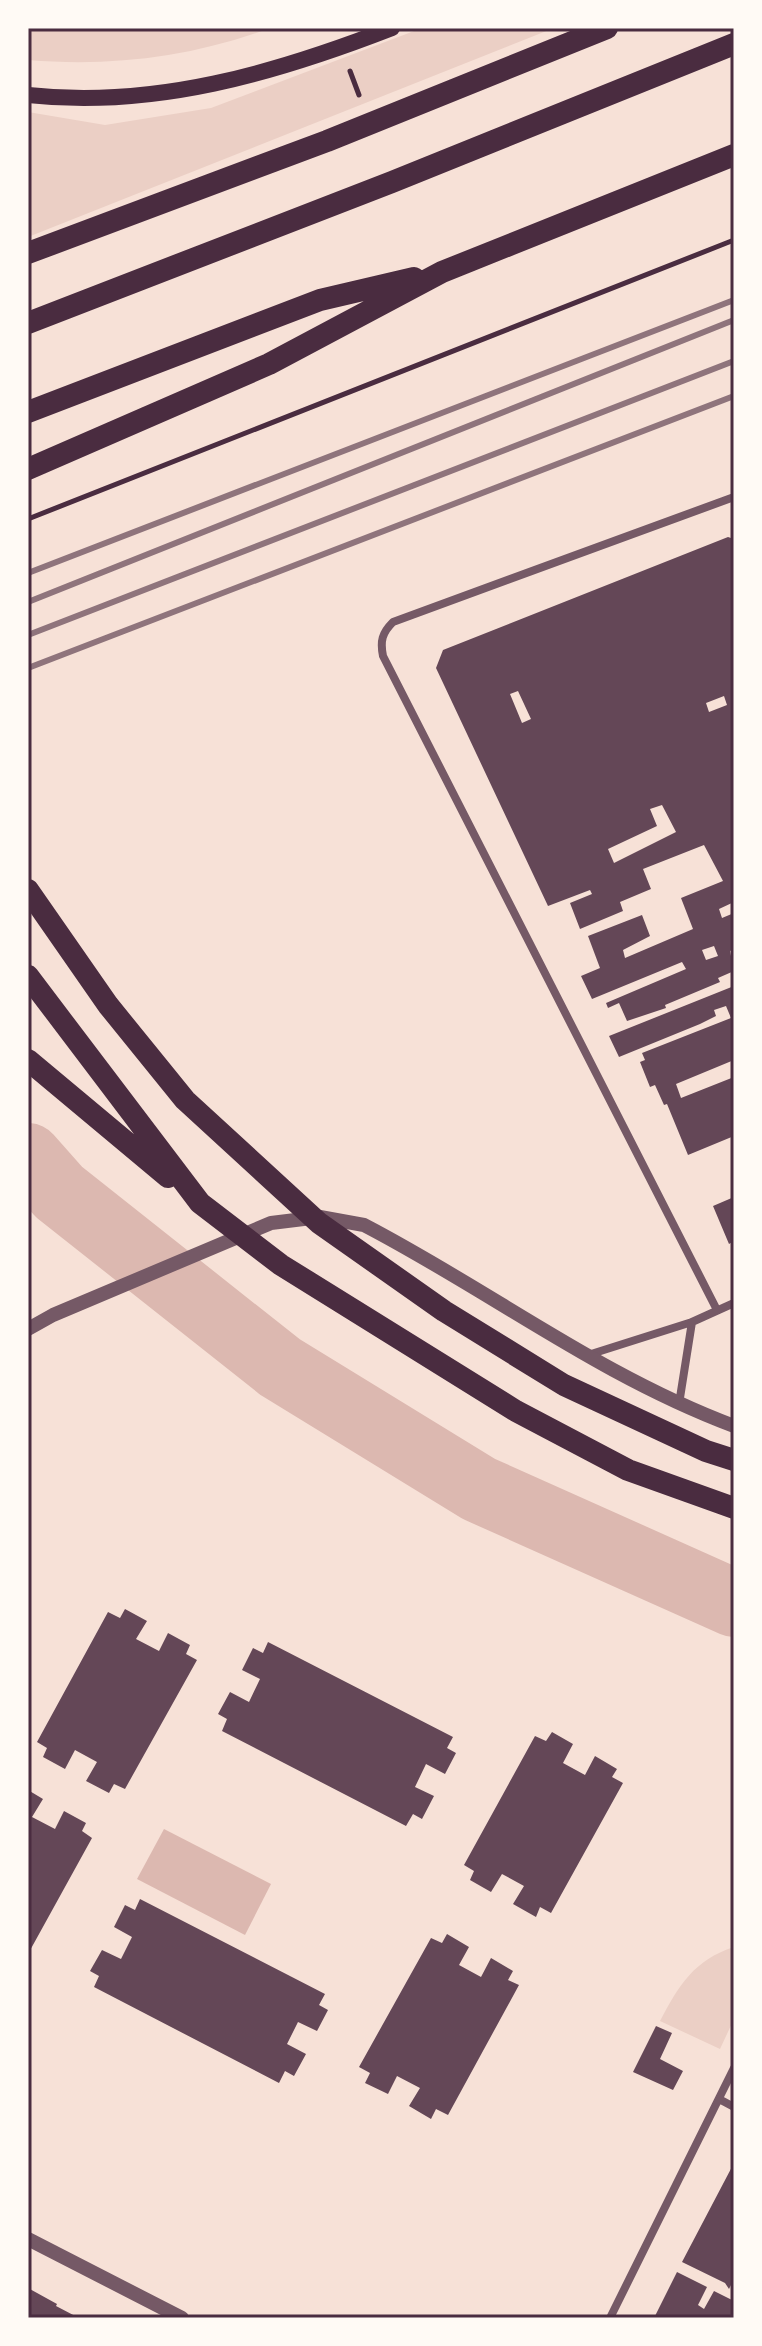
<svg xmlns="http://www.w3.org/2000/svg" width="762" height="2346" viewBox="0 0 762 2346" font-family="'Roboto Condensed',sans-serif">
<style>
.green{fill:#ebcfc5}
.water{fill:#dcb8b0}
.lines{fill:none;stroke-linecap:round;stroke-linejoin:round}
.river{stroke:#dcb8b0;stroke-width:68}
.building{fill:#644757;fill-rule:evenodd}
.path{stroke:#4a2c40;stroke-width:5}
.minor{stroke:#755966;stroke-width:8}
.tertiary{stroke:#755966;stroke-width:14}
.secondary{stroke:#4a2c40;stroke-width:16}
.trunk{stroke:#4a2c40;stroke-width:22}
.rail{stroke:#8f747c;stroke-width:6}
.neatline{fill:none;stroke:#4a2c40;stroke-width:3}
</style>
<rect width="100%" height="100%" fill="#f7e1d7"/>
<!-- green -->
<path class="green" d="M28 28H270C192 57 111 67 28 60Z
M422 28H554L28 237V112L105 125 211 108Z
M734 1947V2019L720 2049 660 2021C679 1985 694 1960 734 1947Z"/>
<!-- water -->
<path class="water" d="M164 1829 271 1884 245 1935 137 1879Z"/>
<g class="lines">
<!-- river -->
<path class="river" d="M28 1157 59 1192 280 1367 479 1489 734 1603"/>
</g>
<!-- building -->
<path class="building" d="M728 537 734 539V902L719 909 722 918 734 913V949L730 951 734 971 718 978 720 982 665 1005 666 1008 627 1021 619 1003 608 1008 606 1003 686 969 682 962 592 999 581 976 600 968 588 936 642 915 650 936 623 950 625 958 693 929 681 898 723 881 704 845 643 869 651 889 620 902 623 911 580 929 570 903 592 894 590 890 548 906 436 668 443 650ZM518 691 531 719 522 723 510 694ZM724 696 727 705 709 712 706 703ZM662 805 676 832 614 863 608 849 657 826 650 809ZM714 946 718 956 706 960 702 950Z
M734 986V1060L676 1084 681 1098 734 1077V1136L688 1155 667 1104 664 1105 655 1085 650 1087 640 1062 645 1060 642 1053 731 1018 726 1006 714 1010 716 1016 700 1024 619 1057 609 1036Z
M734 1197V1241L729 1244 713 1206Z
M125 1609 147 1621 136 1639 159 1651 168 1633 190 1645 186 1654 197 1660 125 1789 114 1784 109 1793 86 1781 97 1762 75 1750 65 1769 43 1757 47 1748 37 1742 108 1612 120 1618Z
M268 1642 453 1737 447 1748 456 1753 445 1774 426 1764 415 1787 434 1796 422 1819 413 1814 406 1826 222 1731 227 1719 218 1714 230 1692 249 1702 260 1679 242 1670 253 1648 263 1653Z
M552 1732 573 1744 563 1763 585 1775 595 1756 617 1769 612 1777 623 1783 551 1913 540 1907 536 1917 513 1904 524 1886 502 1874 491 1892 470 1880 474 1871 464 1865 535 1736 546 1741Z
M28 1790 43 1799 32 1817 55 1829 64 1811 86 1823 82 1831 92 1838 28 1954Z
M140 1899 325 1994 319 2005 328 2010 317 2031 298 2022 287 2044 306 2054 294 2076 285 2071 279 2083 94 1987 99 1976 90 1971 102 1950 121 1959 132 1937 114 1927 125 1905 135 1910Z
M447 1934 469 1947 459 1965 481 1977 491 1958 513 1971 508 1980 519 1985 448 2115 436 2109 431 2119 409 2106 420 2088 397 2076 388 2094 365 2083 370 2073 359 2067 431 1938 442 1943Z
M656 2026 672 2033 660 2059 683 2071 673 2090 633 2072Z
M734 2163V2279L729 2289 725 2283 682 2262Z
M677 2272 707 2287 698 2305 704 2309 714 2291 734 2301 733 2318H654Z
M28 2288 57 2304 56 2306 79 2318H28Z"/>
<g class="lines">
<!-- path -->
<path class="path" d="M350 71 359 95
M28 519 734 240"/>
<!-- minor -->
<path class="minor" d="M717 1310 383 656C380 641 382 633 393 622L734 497
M588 1355 692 1322 734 1303
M679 1404 692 1322
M719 2099 734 2107
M610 2318 734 2068"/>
<!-- tertiary -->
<path class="tertiary" d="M28 1329 53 1315 271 1223 320 1217 364 1225C491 1291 598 1375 734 1426
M28 2239 182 2318"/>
<!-- secondary -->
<path class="secondary" d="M28 95C154 109 276 73 392 28"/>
<!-- trunk -->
<path class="trunk" d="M28 253 327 141 607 28
M28 323 392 182 734 44
M28 412 320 300 414 278
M28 469 269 364 442 272 734 155
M28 890 108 1005 185 1100 319 1223 444 1311 564 1385 706 1451 734 1460
M28 976 200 1203 281 1265 516 1411 628 1470 734 1508
M28 1060 168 1177"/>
<!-- rail -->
<path class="rail" d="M28 573 734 300
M28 602 734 320
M28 635 734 361
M28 668 734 396"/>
</g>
<!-- border -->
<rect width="762" height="2346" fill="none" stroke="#fffaf5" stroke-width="60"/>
<rect x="30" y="30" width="702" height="2286" class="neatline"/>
</svg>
